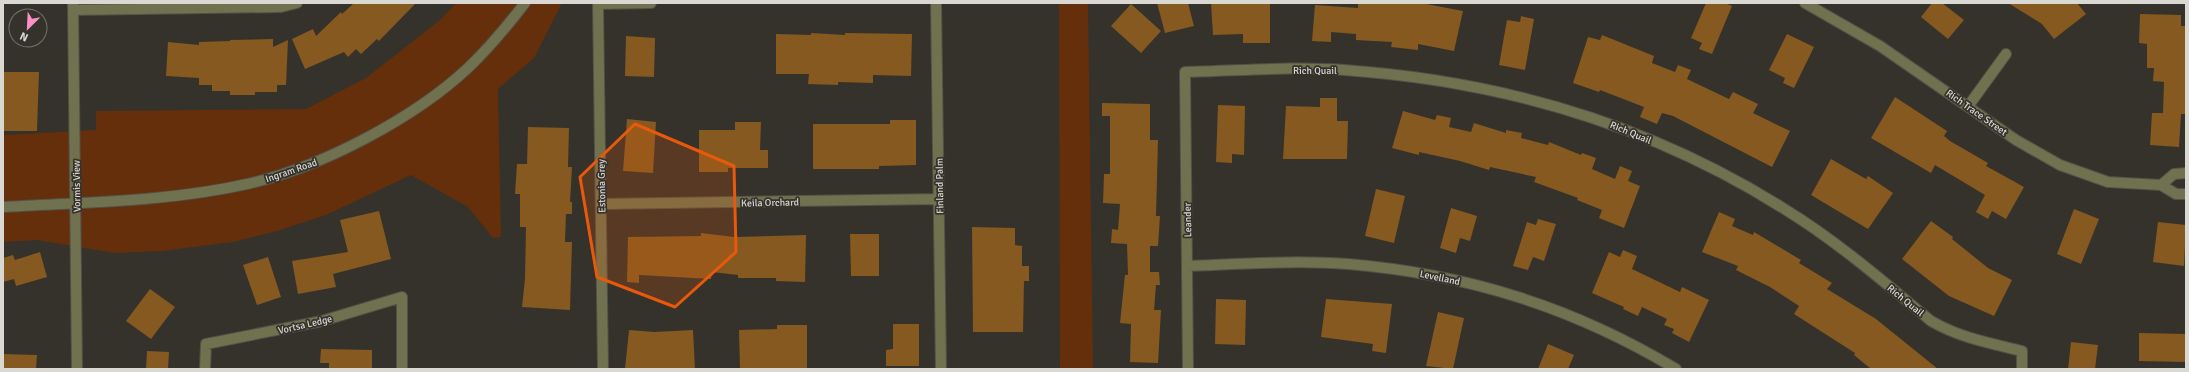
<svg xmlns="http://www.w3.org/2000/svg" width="2189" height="372" viewBox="0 0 2189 372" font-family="Signika,sans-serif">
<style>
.green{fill:#642f0a}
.building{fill:#85591f}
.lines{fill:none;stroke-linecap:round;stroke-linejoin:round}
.minor-casing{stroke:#535049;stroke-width:12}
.minor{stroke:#70714e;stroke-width:10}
.marked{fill:#e8590c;fill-opacity:0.2;stroke:#e8590c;stroke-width:3;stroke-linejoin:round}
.labels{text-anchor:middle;stroke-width:3.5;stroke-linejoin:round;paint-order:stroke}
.street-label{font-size:10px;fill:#dad8d3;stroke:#35322b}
</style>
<rect width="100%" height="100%" fill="#35322b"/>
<!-- green -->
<path class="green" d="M456 3H562L534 58 498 89 501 237 493 238 468 207 411 175 326 215 277 231 233 242 162 251 115 253 37 240 3 242V135L96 130V111L306 109 366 78 440 20Z
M1059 3H1088L1093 369H1060Z"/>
<!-- building -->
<path class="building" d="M354 3H416L379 41 377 39 361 54 356 49 348 57 344 52 305 69 292 39 313 29 316 36 341 12 342 14Z
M1157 3H1188L1194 26 1165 33Z
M1211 3H1270V43H1243V34L1213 35Z
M1358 3H1421L1463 11 1454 51 1418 44V50L1391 47 1392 42 1356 40V34L1331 32V42L1312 41 1315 5 1358 8Z
M1706 3H1725L1732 6 1712 54 1699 49 1702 43 1691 38Z
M1932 3H1942L1964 20 1948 39 1921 17Z
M2008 3H2077L2086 14 2054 39 2042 24Z
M1131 4 1161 31 1141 53 1111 26Z
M2140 14 2181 15V26H2186V114H2181L2179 147 2150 145 2152 113H2163L2164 82 2153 81 2154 68H2147V44L2139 43Z
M1521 16 1534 19 1525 70 1499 65 1507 20 1520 22Z
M811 33 845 35V33L912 34 911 76 873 75V83L838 82V85L808 84 809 74H776V34L811 35Z
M1787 34 1814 47 1794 88 1783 83 1785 78 1769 70Z
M1602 35 1654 56 1652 63 1675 72 1678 65 1691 70 1687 79 1729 99 1733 92 1758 104 1753 113 1790 131 1772 167 1673 116 1662 113 1657 124 1640 117 1644 107 1600 90 1599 92 1573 83 1588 37 1600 40Z
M626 36 655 38 654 77 625 76Z
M273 39V47L288 40 286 85H277V92H255V95H230V91H212V85H199V78L166 76 168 42 199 45V42L230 41V40Z
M3 72H39L37 131H3Z
M1895 97 1947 131 1944 136 1950 141 1988 163 1986 166 2024 187 2006 219 1992 211 1988 219 1976 212 1985 195 1935 165 1931 173 1871 138Z
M1320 98H1337V121H1348L1347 159H1283L1286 106 1320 107Z
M1102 103 1150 104V140H1158L1156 216H1160L1158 246H1150V272H1159L1160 285H1156L1154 310H1161L1158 363 1130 362 1131 324 1120 323 1125 275H1128L1127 244 1111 243 1112 229 1118 230 1120 204 1103 203 1104 174H1110V116H1102Z
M1218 105 1245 106 1244 155 1232 154V163L1216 162Z
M1403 111 1435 120 1437 115 1451 118 1449 127 1471 132 1474 123 1506 133V130L1522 133 1521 138 1548 145 1549 142 1581 155 1582 153 1596 158 1592 169 1615 179 1620 166 1632 171 1628 181 1640 186 1624 228 1599 218 1602 210 1577 200 1578 198 1534 182 1536 177 1490 167 1489 170 1460 161 1419 152V155L1392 148Z
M627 119 656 122 653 173 623 171Z
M890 120H916V165L879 166V169H813V124H890Z
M735 122H761L760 150H768V168H728V172H699V130H735Z
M528 127 569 128 568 167H572L570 202H572V214H566L565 242H572L570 310 522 307 525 279 526 227H520V194H515L517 164H527Z
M1831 159 1866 179 1868 176 1893 193 1868 229 1811 195Z
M1376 189 1405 196 1394 243 1365 236Z
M1451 208 1477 216 1470 241 1460 238 1456 253 1440 248Z
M2074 209 2099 219 2081 264 2057 254Z
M379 211 391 259 333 274 336 287 298 294 292 261 348 252 340 220Z
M1719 212 1735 219 1732 226 1753 235 1754 232 1801 260 1799 263 1832 283 1827 289 1876 319 1938 369H1871L1854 355 1855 353 1794 314 1799 306 1770 287 1736 270 1738 266 1702 252Z
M1538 219 1556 224 1544 261 1533 257 1528 270 1513 266 1527 222 1536 225Z
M1931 221 1953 237 1952 239 1988 268 2012 280 1994 316 1949 296 1902 259Z
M2158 222 2186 225 2184 266 2153 262Z
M972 227 1015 228V245L1022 246V266H1029V281H1024L1023 332H973Z
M701 233 734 237 806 235 805 282 776 281V278H738V275L712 272 711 279 639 275V283L627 282 628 237 701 236Z
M850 234H879V276H851Z
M1623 250 1637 256 1632 269 1680 292 1682 287 1709 300 1689 342 1672 333 1674 329 1664 325 1667 319 1642 307 1638 316 1623 309 1624 307 1592 293 1609 252 1620 257Z
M40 252 47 277 16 286 14 279 3 282V258L13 255 15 260Z
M268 257 281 297 257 305 243 265Z
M150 289 175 307 151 339 126 321Z
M1216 299 1246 300 1245 345 1215 344Z
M1326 299 1392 304 1386 353 1372 351 1373 344 1321 337Z
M1438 312 1464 318 1453 369 1426 366Z
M893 324H919V366H886V350L893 349Z
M777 325H807V369H740L739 330 777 329Z
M629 330 654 332 693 330 695 369H625Z
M2139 333 2186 334V362L2139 361Z
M2071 342 2098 345 2095 369H2068Z
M1548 344 1574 355 1568 369H1538Z
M321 349 372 350V369H329V363H320Z
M147 351 169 352 168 369H146Z
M3 354 37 355 36 369H3Z"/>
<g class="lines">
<!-- minor casing -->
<g class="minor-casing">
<path id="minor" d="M73 3 77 369
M936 3 941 369
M1805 3 1880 46 2016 140 2060 165 2108 182 2161 185 2176 194H2186
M73 10 281 7 297 3
M1969 105 2006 54
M2161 185 2174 174 2186 173
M601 204 939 199
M3 207C84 202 167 202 247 184 320 168 415 118 469 67 490 47 508 25 525 3
M1187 266C1240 264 1295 260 1348 264 1467 274 1573 307 1676 369
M205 369 206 344 322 321 402 297V369
M603 369 598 4 651 3
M1188 369 1185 72C1238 71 1292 66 1344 70 1502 81 1652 125 1786 210 1838 242 1884 282 1931 321 1960 338 1990 343 2022 351V369"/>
</g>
<!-- minor -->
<use href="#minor" class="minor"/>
</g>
<!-- marked area -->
<path class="marked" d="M635 124 734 166 736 252 675 307 597 277 580 177Z"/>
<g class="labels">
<!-- street labels -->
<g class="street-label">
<text x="1315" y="74">Rich Quail</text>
<text transform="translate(1977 112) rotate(35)" y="4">Rich Trace Street</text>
<text transform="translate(1631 132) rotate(23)" y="4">Rich Quail</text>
<text transform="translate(291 170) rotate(-19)" y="4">Ingram Road</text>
<text transform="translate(76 186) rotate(-91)" y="4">Vormis View</text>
<text transform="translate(601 186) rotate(-91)" y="4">Estonia Grey</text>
<text transform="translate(939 186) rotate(-91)" y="4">Finland Palm</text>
<text transform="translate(770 202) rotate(-1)" y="4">Keila Orchard</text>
<text transform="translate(1187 220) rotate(-91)" y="4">Leander</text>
<text transform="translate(1440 277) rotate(12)" y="4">Levelland</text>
<text transform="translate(1906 300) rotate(39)" y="4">Rich Quail</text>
<text transform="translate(305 324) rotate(-13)" y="4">Vortsa Ledge</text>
</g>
</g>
<!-- border -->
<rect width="2189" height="372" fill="none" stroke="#dad8d3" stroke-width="8"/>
<!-- north arrow -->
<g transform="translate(28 28) rotate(204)"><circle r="19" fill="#35322b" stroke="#77746e"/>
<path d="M0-3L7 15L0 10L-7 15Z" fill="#fb8fc6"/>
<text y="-6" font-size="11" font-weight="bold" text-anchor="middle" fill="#dad8d3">N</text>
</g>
</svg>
